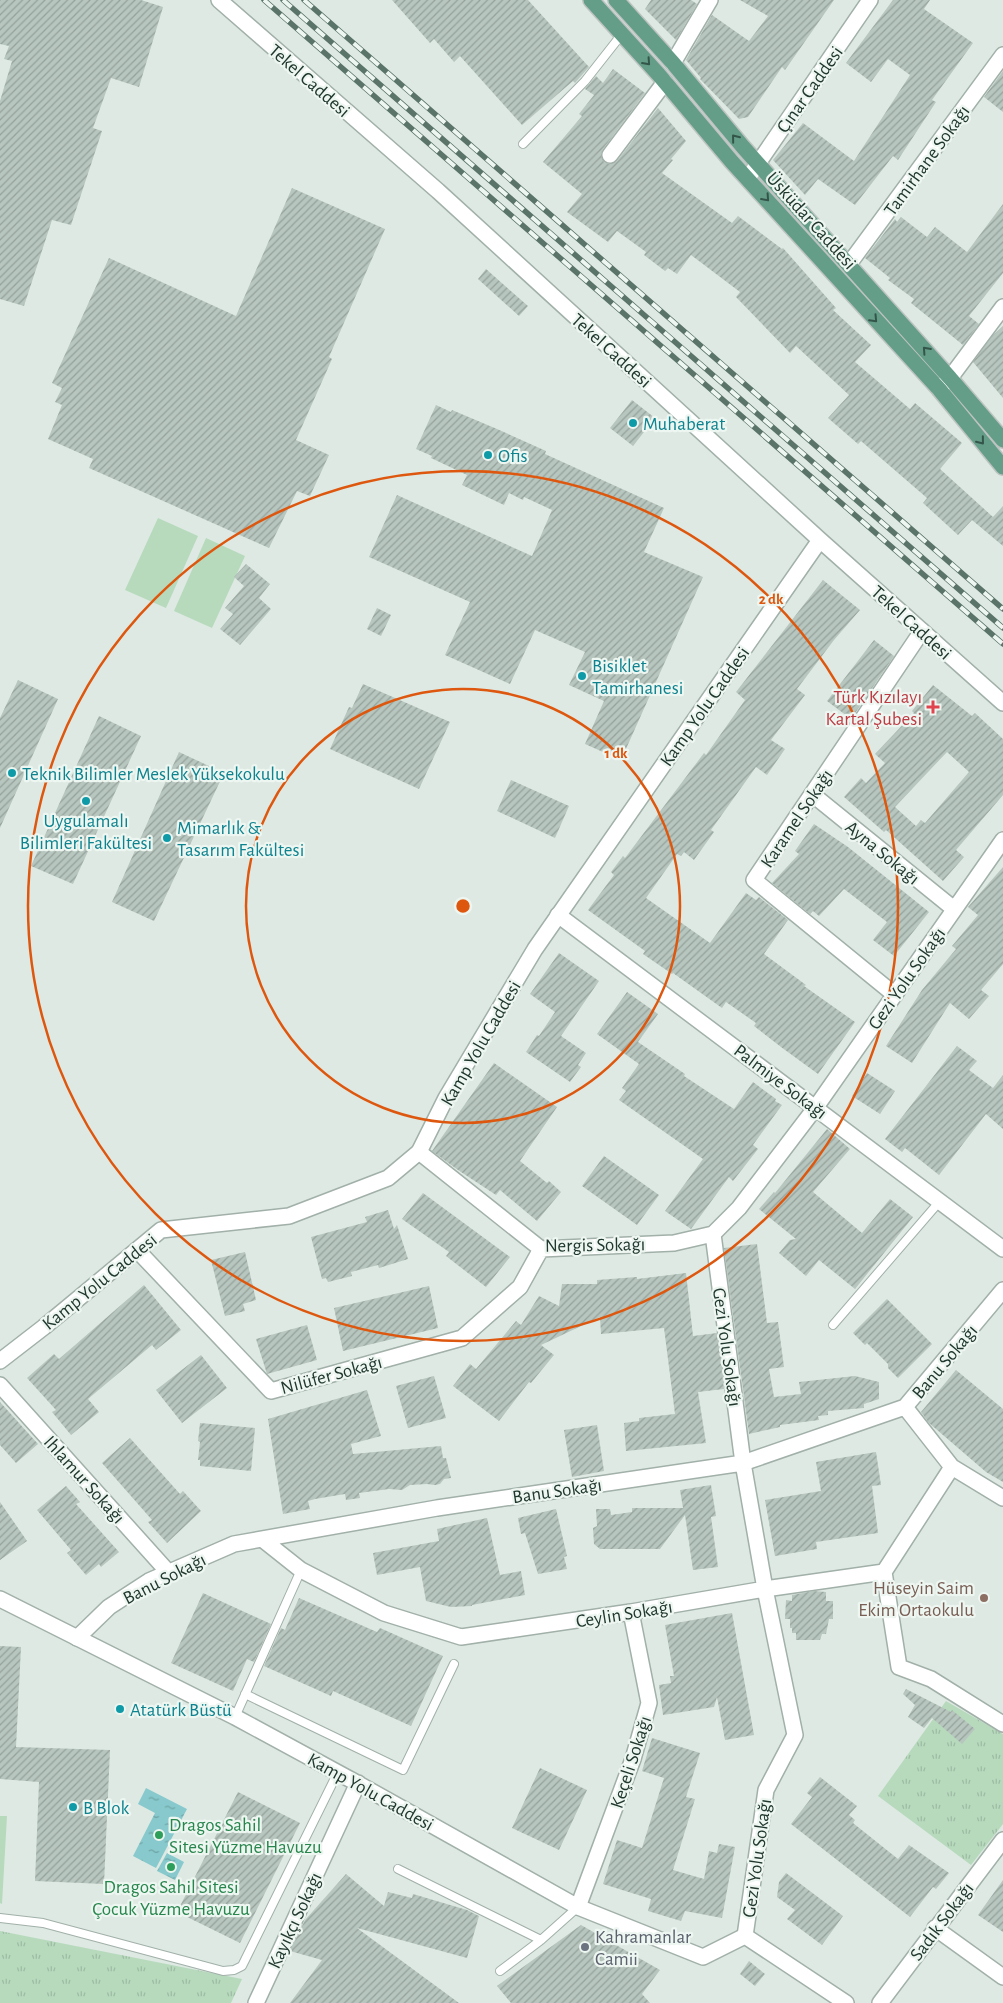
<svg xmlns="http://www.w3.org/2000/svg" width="1003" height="2003" viewBox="0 0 1003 2003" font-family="'Alegreya Sans',sans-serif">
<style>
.grass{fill:#b7dabd}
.park{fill:url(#park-tufts)}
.water{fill:url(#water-ripples)}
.building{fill:url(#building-hatch);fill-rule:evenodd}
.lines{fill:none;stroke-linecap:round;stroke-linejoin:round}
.service-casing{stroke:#a1b0a9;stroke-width:10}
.minor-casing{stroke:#a1b0a9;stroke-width:18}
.tertiary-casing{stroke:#a1b0a9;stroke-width:18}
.primary-casing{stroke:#bcc3c1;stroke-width:18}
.service{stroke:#fff;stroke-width:8}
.minor{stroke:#fff;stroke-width:15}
.tertiary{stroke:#fff;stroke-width:15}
.primary{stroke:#649d88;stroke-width:15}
.rail-casing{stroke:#5a746a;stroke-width:5.5}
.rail{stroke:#eef6f1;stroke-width:4;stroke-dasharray:11;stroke-linecap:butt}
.oneway{stroke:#34564a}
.ring{fill:none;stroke:#de570e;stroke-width:2.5}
.culture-dot{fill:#0f9aa8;stroke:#eef6f1;stroke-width:2}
.health-dot{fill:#e0444e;stroke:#eef6f1;stroke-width:2}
.education-dot{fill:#8d6e63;stroke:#eef6f1;stroke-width:2}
.leisure-dot{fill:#2e9e5b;stroke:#eef6f1;stroke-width:2}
.worship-dot{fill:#6b7280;stroke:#eef6f1;stroke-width:2}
.labels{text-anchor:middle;stroke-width:4.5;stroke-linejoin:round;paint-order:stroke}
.street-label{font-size:19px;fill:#20382f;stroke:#eef6f1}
.culture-label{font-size:19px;fill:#0d838f;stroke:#eef6f1;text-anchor:start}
.health-label{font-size:19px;fill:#be3a42;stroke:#eef6f1;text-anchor:end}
.education-label{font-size:19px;fill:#785e54;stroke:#eef6f1;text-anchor:end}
.leisure-label{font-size:19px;fill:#27864d;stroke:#eef6f1;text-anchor:start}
.worship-label{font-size:19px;fill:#5b616d;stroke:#eef6f1;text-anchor:start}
.centre{fill:#de570e;stroke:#eef6f1;stroke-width:2.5}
.ring-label{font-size:15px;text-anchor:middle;font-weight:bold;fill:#de570e;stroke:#eef6f1;stroke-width:4.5;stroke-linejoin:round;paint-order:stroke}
</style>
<defs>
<pattern id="park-tufts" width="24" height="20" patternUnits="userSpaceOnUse" patternTransform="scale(1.25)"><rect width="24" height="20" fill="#b7dabd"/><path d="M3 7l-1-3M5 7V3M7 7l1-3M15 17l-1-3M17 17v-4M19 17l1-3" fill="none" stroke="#9dbca3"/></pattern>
<pattern id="water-ripples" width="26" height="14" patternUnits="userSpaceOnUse" patternTransform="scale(1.25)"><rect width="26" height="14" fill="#87c9cc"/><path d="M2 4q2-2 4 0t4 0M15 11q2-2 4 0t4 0" fill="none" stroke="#6ea4a6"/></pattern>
<pattern id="building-hatch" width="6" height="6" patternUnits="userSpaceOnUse" patternTransform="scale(1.25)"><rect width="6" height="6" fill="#b7c6be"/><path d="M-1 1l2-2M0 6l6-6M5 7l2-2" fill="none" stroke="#94a29b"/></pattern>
</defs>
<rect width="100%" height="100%" fill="#dee9e3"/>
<!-- grass -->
<path class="grass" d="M158 518 198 536 166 608 125 590Z
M206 538 245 556 212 628 174 611Z
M0 1816H7L2 1904 0 1903Z"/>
<!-- park -->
<path class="park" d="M946 1701 1003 1734V1824L971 1865 878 1796Z
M0 1931 242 1979 231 2003H0Z"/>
<!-- water -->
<path class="water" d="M146 1788 187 1809 156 1868 133 1856 155 1813 138 1804Z
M167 1853 184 1862 175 1880 157 1871Z"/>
<!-- building -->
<path class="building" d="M0 0H141L163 7 139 87 111 78 93 128 102 131 71 225 52 220 24 306 0 299V101L12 61 4 59 9 46 0 44Z
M392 0H528L589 67 575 83 573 81 522 125 460 56 454 62 434 39 430 43Z
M651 0H691L697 4 676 40 645 9Z
M740 0H834L785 70 782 67 748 117 739 119 700 79 701 78 686 60 712 15 749 41 768 16Z
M893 0H930L924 9 973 43 932 100 936 102 898 160 893 156 855 205 818 179 805 195 773 160 803 123 854 161 910 75 888 59 871 82 846 63Z
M613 69 645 93 603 149 601 154 604 162 609 164 617 161 658 108 686 141 671 159 673 160 662 173 732 223 738 216 782 249 783 248 836 308 833 310 871 345 855 362 910 409 915 403 962 443 940 469 993 517 1003 506V546L972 520 958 535 923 503 927 498 861 441 858 444 828 418 849 395 796 346 790 353 736 297 740 292 691 255 677 274 668 268 665 271 644 255 646 252 617 231 608 242 567 212 582 194 543 162 582 116 579 114 594 95 585 89 596 76 603 83Z
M1003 71V112L984 97Z
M292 188 385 229 329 357 332 359 296 440 329 455 310 496 297 491 269 548 89 468 93 459 48 439 62 405 55 402 62 388 52 383 109 258 236 316Z
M1003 204V273L969 316 979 324 963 345 911 303 914 299 888 280 890 278 865 258 895 219 897 222 901 217 927 237 935 227 967 252Z
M486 269 528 306 519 316 478 279Z
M1003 326V398L973 362 993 335Z
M632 400 655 418 633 446 610 428Z
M436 405 451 412 452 410 497 429 546 451 545 454 664 508 644 552 703 577 621 760 585 744 604 701 569 685 585 652 535 630 510 684 445 655 470 602 369 557 397 495 532 556 552 510 524 497 523 500 509 493 504 505 462 485 467 475 431 458 432 456 416 449Z
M246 564 270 584 259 598 271 609 240 645 220 629 233 614 225 608 244 586 234 577Z
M823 580 860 610 834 640 797 689 805 695 771 740 785 749 767 775 756 767 711 830 714 832 694 860 684 852 681 856 677 854 646 898 710 943 746 893 756 900 759 897 788 920 764 954 806 985 804 986 855 1022 818 1074 781 1047 754 1026 756 1023 726 1002 722 1008 673 973 672 974 643 954 645 951 588 910 614 875 611 872 623 856 625 858 704 753 706 755 745 700 736 692Z
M377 608 391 615 381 636 367 629Z
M874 640 894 656 851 719 827 701Z
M18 680 58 699 0 828V718Z
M363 684 450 722 419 789 330 749 349 707 352 708Z
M933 685 972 716 975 713 1003 739V795L956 850 964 857 943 881 886 830 884 832 844 797 861 778 866 783 885 763 875 754 914 713 912 711ZM947 752 969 772 925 823 921 820 916 826 895 807Z
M99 716 141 736 73 884 31 866Z
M179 752 224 773 154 921 112 902Z
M511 780 569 806 555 838 497 811Z
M814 824 848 847 929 912 894 956 873 940 887 922 844 889 819 916 813 911 810 914 772 883 799 854 795 851Z
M1003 867V964L981 990 989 996 969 1019 950 1003 912 1063 886 1046 922 990 956 949 952 946 978 915 968 907Z
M559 953 599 981 561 1036 586 1053 578 1065 581 1067 570 1082 526 1052 537 1035 539 1036 555 1012 530 994Z
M627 992 658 1014 638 1042 685 1074 684 1076 734 1109 753 1082 776 1099 775 1101 782 1105 753 1145 758 1149 733 1181 729 1177 691 1229 665 1211 703 1159 619 1100 626 1091 622 1088 639 1064 597 1034Z
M957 1046 977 1061 969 1070 993 1088 1003 1075V1129L986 1114 939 1175 905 1148 902 1152 885 1139Z
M494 1063 557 1107 520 1161 547 1183 549 1181 561 1192 537 1221 500 1190 496 1195 458 1170 432 1151Z
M867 1073 895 1091 880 1114 852 1096Z
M827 1129 850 1149 813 1192 862 1233 890 1199 913 1217 855 1289 819 1260 806 1276 779 1253 790 1240 796 1239 759 1209 774 1192 775 1193Z
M604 1156 659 1195 637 1225 582 1186Z
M423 1193 510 1257 486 1287 446 1256 449 1252 402 1219Z
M388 1210 394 1229 397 1225 408 1259 379 1268 378 1265 351 1272 352 1276 328 1282 326 1278 322 1279 311 1237 367 1222 365 1217Z
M757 1244 767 1323 778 1322 784 1367 769 1369 774 1397 801 1394 799 1382 855 1376 879 1382V1399L864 1404V1408L828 1411V1415L818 1416 819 1420 780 1425V1427L749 1434 724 1248Z
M245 1252 256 1300 243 1304 245 1311 225 1316 211 1260Z
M686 1273 693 1336 717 1333 724 1389 698 1392 706 1443 626 1451 624 1423 639 1421V1418L675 1414 664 1328 601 1334 600 1317 541 1345 554 1355 531 1383 529 1382 499 1421 453 1386 470 1364 476 1369 516 1321 521 1325 539 1296 559 1306 562 1284H597V1280L637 1277V1279Z
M144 1285 181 1330 156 1350 152 1345 88 1399 99 1412 71 1435 52 1412 56 1410 27 1378 54 1354 59 1359Z
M429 1286 438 1328 343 1351 334 1308Z
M887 1299 932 1344 898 1378 888 1368V1364L867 1343 865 1345 853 1333Z
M307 1325 317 1360 267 1374 256 1339Z
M201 1355 227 1388 182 1423 156 1390Z
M956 1370 1003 1409V1482L986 1472 929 1423 921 1412Z
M434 1376 446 1418 408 1428 396 1386Z
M367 1390 381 1436 351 1444 353 1454 441 1446 443 1458H446L451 1478 444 1479 440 1484 435 1485 427 1484 410 1485 402 1490 389 1489 359 1493 360 1498 346 1500 345 1494 315 1499 308 1501 310 1509 283 1514 268 1419Z
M0 1402 38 1444 16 1463 0 1445Z
M200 1423 255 1428 251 1471 200 1466V1460H198L200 1442 198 1441Z
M597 1425 604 1471 572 1477 564 1430Z
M130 1438 180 1494 183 1491 201 1511 167 1543 148 1522 152 1520 102 1463Z
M876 1452 881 1485 872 1486 878 1533 816 1542 817 1549 775 1556 765 1500 821 1491 816 1462Z
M711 1485 716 1516 711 1517 718 1567 693 1570 685 1515 660 1549H600L594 1544 593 1528 597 1526 596 1509H610L611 1515 632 1512V1508H683L680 1490Z
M66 1486 80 1502 76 1504 119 1552 101 1567 99 1564 86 1575 67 1553 71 1550 37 1510Z
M0 1502 27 1541 0 1560Z
M556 1509 567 1556 564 1557 567 1569 538 1574 525 1533 521 1534 518 1518Z
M487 1518 500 1575 521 1571 525 1595 472 1605V1606L451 1607 426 1601 420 1567 377 1575 373 1553 439 1541 437 1529Z
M814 1591 826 1592V1601H833V1619H829L826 1634H822L820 1640H796V1633H792V1628H790V1619H785L786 1600 792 1601V1595Z
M203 1593 271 1624 254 1662 247 1659 233 1691 171 1663Z
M299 1598 377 1632 380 1628 443 1656 411 1726 333 1691 331 1696 264 1666 281 1628 285 1630Z
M732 1613 754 1735 725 1740 717 1697 714 1707 663 1715 659 1685 671 1683 670 1676H674L665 1625Z
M0 1646 21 1647 16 1747 110 1750 104 1884 35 1881 39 1782 0 1779Z
M906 1689 951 1712 952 1710 975 1729 962 1744 932 1718 924 1728 908 1717 915 1705 903 1694Z
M652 1738 700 1753 686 1797 695 1799 673 1870 704 1879 709 1851 717 1853 719 1844 735 1847 722 1918 685 1911 681 1921 648 1911 651 1899 603 1884 617 1840 642 1848 664 1778 642 1771Z
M540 1768 587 1790 559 1850 512 1828Z
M820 1777 857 1806 849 1815 855 1820 853 1823 898 1859 909 1845 949 1873 936 1889 933 1887 910 1917 791 1824 812 1797 807 1793Z
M238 1792 300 1823 240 1943 177 1912Z
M786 1873 843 1916 822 1945 787 1919 795 1910 777 1897 779 1882Z
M346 1874 384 1906 388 1892 412 1898 413 1894 467 1910 479 1916 467 1958 357 1928 459 2003H290L322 1960 290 1951 305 1920Z
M1003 1880V1932L978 1915Z
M581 1925 660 1970 642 1994 650 2003H511L497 1986Z
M749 1961 765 1974 755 1986 740 1974Z"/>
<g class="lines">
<!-- service casing -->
<g class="service-casing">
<path id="service" d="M523 144 585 81 622 34
M833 1325 940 1201
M245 1694 403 1770 454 1664
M235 1717 301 1570
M398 1869 541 1940
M0 1918 43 1923 223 1971 234 1970 242 1966 338 1772
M500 1971 541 1940 578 1907"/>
</g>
<!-- minor casing -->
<g class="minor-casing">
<path id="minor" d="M673 63 710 0
M610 155 665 82
M849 264 1003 55
M939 389 950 378 1003 307
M812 794 954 909
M558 915 1003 1249
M895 995 754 880 922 631
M419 1152 541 1249 674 1243 713 1234
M137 1250 271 1391 462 1338 520 1287 541 1249
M0 1385 169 1573
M905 1407 952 1467 1003 1498
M262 1539 301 1570 384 1613 461 1637 631 1612 765 1589 884 1572 952 1467
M884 1572 899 1667 931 1679 1003 1724
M77 1638 109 1607 149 1581 234 1544 437 1508 743 1463 905 1407 1003 1290
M578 1907 633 1759 649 1703 631 1612
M935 1928 1003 1977
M745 1936 766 1790 795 1735 765 1589 743 1463 713 1234 739 1208 816 1107 1003 840
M880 2003 1003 1840"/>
</g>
<!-- tertiary casing -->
<g class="tertiary-casing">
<path id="tertiary" d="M219 0 438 191 820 540 1003 703
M748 178 870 0
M0 1361 44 1327 161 1230 289 1216 388 1178 419 1152 446 1098 535 949 820 540
M0 1599 235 1717 355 1782 578 1907 703 1957 745 1936 846 2003
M256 2003 358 1783"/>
</g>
<!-- primary casing -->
<g class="primary-casing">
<path id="primary" d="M591 0 659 75 732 162 939 389 1003 467
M616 0 673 63 743 147 950 378 1003 440"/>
</g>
<!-- service -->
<use href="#service" class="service"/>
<!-- minor -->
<use href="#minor" class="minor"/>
<!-- tertiary -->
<use href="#tertiary" class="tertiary"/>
<!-- primary -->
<use href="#primary" class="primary"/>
<!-- rail casing -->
<g class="rail-casing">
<path id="rail" d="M264 0 1003 644
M283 0 1003 628
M304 0 1003 609"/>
</g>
<!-- rail -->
<use href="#rail" class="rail"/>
</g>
<!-- one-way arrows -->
<defs><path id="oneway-chevron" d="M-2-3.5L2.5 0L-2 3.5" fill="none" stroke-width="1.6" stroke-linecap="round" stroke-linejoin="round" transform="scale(1.25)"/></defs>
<g class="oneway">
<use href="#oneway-chevron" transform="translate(647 62) rotate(48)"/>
<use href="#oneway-chevron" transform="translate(735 138) rotate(-129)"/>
<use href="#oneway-chevron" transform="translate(766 198) rotate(48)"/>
<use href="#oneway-chevron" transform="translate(874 319) rotate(47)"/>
<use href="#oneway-chevron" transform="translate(926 350) rotate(-132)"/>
<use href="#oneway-chevron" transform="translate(981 441) rotate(51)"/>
</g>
<!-- distance rings -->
<g class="ring">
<circle cx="463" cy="906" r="217"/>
<circle cx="463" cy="906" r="435"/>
</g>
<!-- markers -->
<g class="culture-dot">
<circle cx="633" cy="423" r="5"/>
<circle cx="488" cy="455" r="5"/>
<circle cx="582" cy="676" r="5"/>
<circle cx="12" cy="773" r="5"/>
<circle cx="86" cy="801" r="5"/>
<circle cx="167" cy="838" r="5"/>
<circle cx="120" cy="1709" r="5"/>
<circle cx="73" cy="1807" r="5"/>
</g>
<path class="health-dot" d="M930.5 699.5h5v5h5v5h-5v5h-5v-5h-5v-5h5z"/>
<circle class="education-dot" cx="984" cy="1598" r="5"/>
<g class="leisure-dot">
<circle cx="159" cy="1835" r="5"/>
<circle cx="171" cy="1867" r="5"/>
</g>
<circle class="worship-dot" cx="585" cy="1947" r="5"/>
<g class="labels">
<!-- street labels -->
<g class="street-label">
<text transform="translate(310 80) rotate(41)" y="7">Tekel Caddesi</text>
<text transform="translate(809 89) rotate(-55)" y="7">Çınar Caddesi</text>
<text transform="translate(926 160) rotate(-54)" y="7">Tamirhane Sokağı</text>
<text transform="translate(812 220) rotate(48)" y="7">Üsküdar Caddesi</text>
<text transform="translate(612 350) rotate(42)" y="7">Tekel Caddesi</text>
<text transform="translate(912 622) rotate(42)" y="7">Tekel Caddesi</text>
<text transform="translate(704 706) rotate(-55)" y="7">Kamp Yolu Caddesi</text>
<text transform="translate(796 818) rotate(-56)" y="7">Karamel Sokağı</text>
<text transform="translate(883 852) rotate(39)" y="7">Ayna Sokağı</text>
<text transform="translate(906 978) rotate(-55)" y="7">Gezi Yolu Sokağı</text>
<text transform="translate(480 1043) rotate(-60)" y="7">Kamp Yolu Caddesi</text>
<text transform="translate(781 1081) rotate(37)" y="7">Palmiye Sokağı</text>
<text transform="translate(595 1244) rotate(-1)" y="7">Nergis Sokağı</text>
<text transform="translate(99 1281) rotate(-39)" y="7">Kamp Yolu Caddesi</text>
<text transform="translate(728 1347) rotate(82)" y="7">Gezi Yolu Sokağı</text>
<text transform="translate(944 1361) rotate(-50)" y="7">Banu Sokağı</text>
<text transform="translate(331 1374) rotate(-15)" y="7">Nilüfer Sokağı</text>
<text transform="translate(85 1479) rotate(48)" y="7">Ihlamur Sokağı</text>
<text transform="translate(557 1490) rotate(-8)" y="7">Banu Sokağı</text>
<text transform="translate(164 1578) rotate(-27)" y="7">Banu Sokağı</text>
<text transform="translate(624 1613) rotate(-9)" y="7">Ceylin Sokağı</text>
<text transform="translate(630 1762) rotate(-72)" y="7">Keçeli Sokağı</text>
<text transform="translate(371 1791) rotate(29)" y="7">Kamp Yolu Caddesi</text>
<text transform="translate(756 1858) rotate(-82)" y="7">Gezi Yolu Sokağı</text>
<text transform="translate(294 1920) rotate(-65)" y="7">Kayıkçı Sokağı</text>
<text transform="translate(941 1921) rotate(-53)" y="7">Sadık Sokağı</text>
</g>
<!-- culture labels -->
<g class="culture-label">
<text x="643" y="430">Muhaberat</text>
<text x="498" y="462">Ofis</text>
<text x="592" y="672">Bisiklet<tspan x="592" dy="22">Tamirhanesi</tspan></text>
<text x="22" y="780">Teknik Bilimler Meslek Yüksekokulu</text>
<text x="86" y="827" text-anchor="middle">Uygulamalı<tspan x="86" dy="22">Bilimleri Fakültesi</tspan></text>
<text x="177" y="834">Mimarlık &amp;<tspan x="177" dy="22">Tasarım Fakültesi</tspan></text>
<text x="130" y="1716">Atatürk Büstü</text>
<text x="83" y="1814">B Blok</text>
</g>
<!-- health labels -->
<g class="health-label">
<text x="922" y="703">Türk Kızılayı<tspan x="922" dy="22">Kartal Şubesi</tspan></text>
</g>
<!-- education labels -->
<g class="education-label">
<text x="974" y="1594">Hüseyin Saim<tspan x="974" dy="22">Ekim Ortaokulu</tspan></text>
</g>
<!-- leisure labels -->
<g class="leisure-label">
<text x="169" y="1831">Dragos Sahil<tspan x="169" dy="22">Sitesi Yüzme Havuzu</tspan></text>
<text x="171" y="1893" text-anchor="middle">Dragos Sahil Sitesi<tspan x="171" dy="22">Çocuk Yüzme Havuzu</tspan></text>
</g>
<!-- worship labels -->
<g class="worship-label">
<text x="595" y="1943">Kahramanlar<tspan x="595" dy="22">Camii</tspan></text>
</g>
</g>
<circle cx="463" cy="906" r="8" class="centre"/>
<g class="ring-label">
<text x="771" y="604">2 dk</text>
<text x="616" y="758">1 dk</text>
</g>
</svg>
